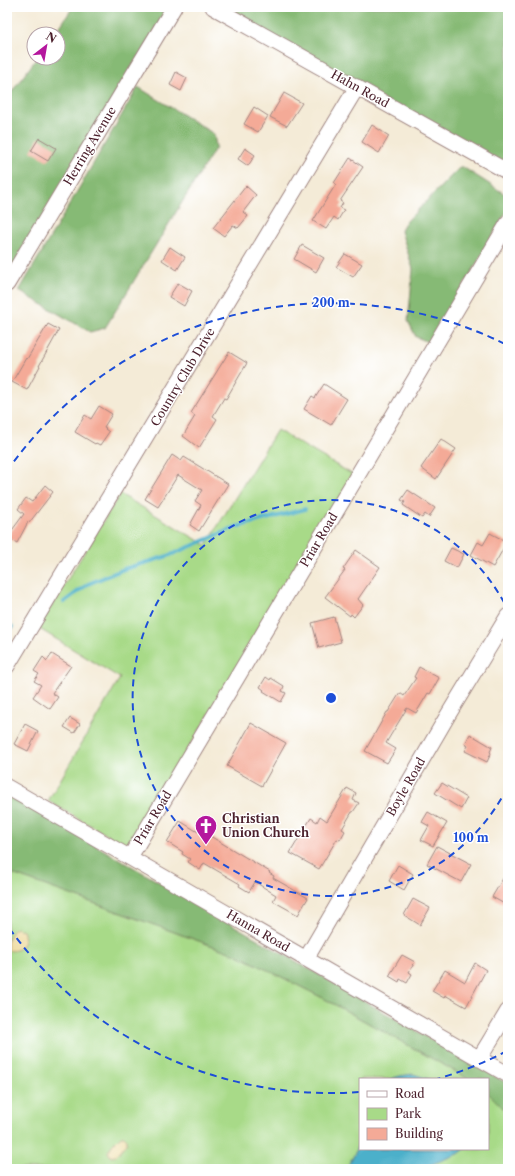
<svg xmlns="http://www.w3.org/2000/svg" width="515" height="1176" viewBox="0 0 515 1176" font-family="'Libre Caslon Text',serif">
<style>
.green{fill:#a8da88;stroke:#797c5a}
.forest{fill:#86ba74;stroke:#686c50}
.sand{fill:#eeda9e;stroke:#9c7c64}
.water{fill:#4bb0ca;stroke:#4a687a}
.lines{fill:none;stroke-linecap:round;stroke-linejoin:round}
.stream{stroke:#4bb0ca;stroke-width:4}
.building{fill:#f4aa97}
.street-casing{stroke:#9f8581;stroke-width:17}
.street{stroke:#fff;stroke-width:15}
.ring{fill:none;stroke:#1d4ed8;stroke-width:2;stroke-dasharray:7 5}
.labels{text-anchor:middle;stroke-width:3;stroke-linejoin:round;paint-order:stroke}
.street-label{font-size:12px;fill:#4a1f2b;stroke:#fff}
.poi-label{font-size:12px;font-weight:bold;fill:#4a1f2b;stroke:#fff;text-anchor:start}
.centre{fill:#1d4ed8;stroke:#fff;stroke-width:2}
.ring-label{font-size:12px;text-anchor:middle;font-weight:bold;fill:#1d4ed8;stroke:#fff;stroke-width:3;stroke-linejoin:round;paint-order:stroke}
</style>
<rect width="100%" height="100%" fill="#fff"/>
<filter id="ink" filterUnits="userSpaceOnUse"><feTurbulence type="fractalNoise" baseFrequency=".025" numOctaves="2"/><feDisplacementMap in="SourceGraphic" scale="8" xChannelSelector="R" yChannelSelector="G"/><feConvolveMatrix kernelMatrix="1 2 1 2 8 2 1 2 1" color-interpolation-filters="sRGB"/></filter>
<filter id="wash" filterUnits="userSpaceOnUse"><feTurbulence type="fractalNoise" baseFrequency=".012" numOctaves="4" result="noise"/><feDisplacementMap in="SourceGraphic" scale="16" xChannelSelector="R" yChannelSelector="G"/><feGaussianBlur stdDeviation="0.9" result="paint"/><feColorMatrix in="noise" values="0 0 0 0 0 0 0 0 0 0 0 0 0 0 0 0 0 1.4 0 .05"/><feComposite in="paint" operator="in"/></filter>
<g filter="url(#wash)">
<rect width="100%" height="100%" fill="#f4ebd7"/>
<!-- green -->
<path class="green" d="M277 430 355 476 128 847 48 801 120 678 38 628 120 494 206 545Z
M7 872 238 955 323 998 469 1079H360V1149H488V1093L508 1113V1169H7Z"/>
<!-- forest -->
<path class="forest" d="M73 7H170L7 279V98L37 58H58V34H55Z
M211 7H508V167Z
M138 87 214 134 216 147 105 328 90 332 19 291Z
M461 166 508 196V209L431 343 416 337 408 321 413 269 401 231 404 224Z
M7 796 43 815 508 1084V1113L488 1093V1079H469L323 998 238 955 7 872Z"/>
<!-- sand -->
<path class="sand" d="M17 928 23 931C28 942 19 954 7 950V941L14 929Z
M121 1136H124L127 1139V1143L116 1156 111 1157 108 1152 112 1145Z"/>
<!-- water -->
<path class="water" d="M413 1074 429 1079H390L400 1076Z
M360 1139V1149H465L460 1153 425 1167 424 1169H346L355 1153Z"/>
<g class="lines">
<!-- stream -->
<path class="stream" d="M64 602 88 584 124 569 168 556 236 527 305 509
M7 624 12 627"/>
</g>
<g id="blocks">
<!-- building -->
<path class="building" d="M176 72 187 78 181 91 170 85Z
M284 93 302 103 287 126 270 117Z
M254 107 268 116 258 132 244 124Z
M372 125 389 136 379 153 362 142Z
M39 138 56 148 48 161 31 151Z
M245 148 255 155 248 166 238 159Z
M350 158 363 167 340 201 343 203 340 208 344 210 338 220 334 217 326 229 313 221 336 184 334 183Z
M246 186 256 195 243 212 248 216 238 228 233 225 224 236 213 228Z
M302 245 324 258 316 272 294 259Z
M170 247 185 257 177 270 162 260Z
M345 254 362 264 353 277 336 267Z
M178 283 192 291 184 306 169 297Z
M48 324 59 330 39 366H40L27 390 12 382 26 358 27 359Z
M229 352 247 363 226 399 224 398 213 416 217 419 199 448 183 436 195 416 191 413Z
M324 384 347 399 331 425 304 409 312 396 315 398Z
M99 406 112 414 104 427 106 428 105 429 109 432 100 445 96 443 95 444 75 432 85 415 91 419Z
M441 439 456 449 436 479 421 468Z
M172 455 181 461 184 457 228 484 199 531 190 525 201 505 195 501 202 490 178 475 158 507 145 499Z
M45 485 53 492 29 523 28 522 17 543 7 537 24 514 18 509 26 498 32 502Z
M408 490 435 508 429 517 425 514 422 518 403 505 405 502 401 500Z
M490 533 507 542 493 567 471 555 478 542 483 545Z
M451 548 464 554 457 568 444 561Z
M356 550 380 567 358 599 363 605 354 617 351 614 350 616 325 597 345 570 343 569Z
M334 617 341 642 319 648 312 623Z
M52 654 71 666 52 693 58 697 50 709 33 697 41 685 34 681 39 674 34 671 43 657 47 661Z
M419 667 439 678 430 694 428 693 416 713 407 708 386 743 396 749 387 763 365 751 387 712H388L400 693 404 696 416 678 414 677Z
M266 677 270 680 271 678 284 686 282 691 286 693 281 702 263 691 264 690 260 687Z
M70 718 80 724 74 733 64 727Z
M251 723 286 743 262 786 227 766Z
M25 724 38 731 28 751 14 744Z
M470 734 492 747 490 752 491 753 487 762 465 751 468 746 465 744Z
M442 783 467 798 461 809 435 793Z
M347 788 356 793 353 800 359 803 353 812H352L342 829 345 831 340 840 337 839 319 869 290 853 311 818 317 822 320 816 327 821Z
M428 812 447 823 433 846 421 840 429 826 422 822Z
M180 821 198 832 200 830 270 872 269 873 274 876 273 878 308 898 298 915 273 901 276 895 255 882 249 892 239 886 240 884 204 863 200 870 188 862 190 859 182 854 183 852 167 842Z
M437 846 471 864 461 882 427 864Z
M398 865 413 874 404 890 389 881Z
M508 870V906L492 897Z
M413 899 430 908 420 925 404 915Z
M402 955 415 962 409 972 412 974 407 983 400 979 399 982 389 976Z
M475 963 486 970 466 1007 445 995 444 998 432 991 445 970 465 982Z"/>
</g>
</g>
<g filter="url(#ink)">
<use href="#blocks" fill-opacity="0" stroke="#9f8581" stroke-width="1"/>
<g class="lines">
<!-- street casing -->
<g class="street-casing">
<path id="street" d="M213 7 508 172
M7 284 174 7
M7 666 357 87
M7 787 508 1075
M130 857 508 223
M306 959 448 715 508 616
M479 1059 508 1011"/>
</g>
<!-- street -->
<use href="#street" class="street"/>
</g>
</g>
<!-- distance rings -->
<g class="ring">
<path d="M507 788A198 198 0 1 1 507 608"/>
<path d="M507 1051A395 395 0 0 1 437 1079M359 1092A395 395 0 0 1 7 925M7 471A395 395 0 0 1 507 345"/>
</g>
<!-- icons -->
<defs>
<g id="church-pin" transform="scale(1.15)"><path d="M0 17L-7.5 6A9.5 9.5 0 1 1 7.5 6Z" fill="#b5179e" stroke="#fff"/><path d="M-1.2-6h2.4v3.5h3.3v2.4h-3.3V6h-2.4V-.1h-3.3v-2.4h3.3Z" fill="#fff"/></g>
</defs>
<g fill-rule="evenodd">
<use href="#church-pin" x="206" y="826"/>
</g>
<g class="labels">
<!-- street labels -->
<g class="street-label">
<text transform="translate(360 89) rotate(29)" y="4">Hahn Road</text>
<text transform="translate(90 146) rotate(-59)" y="4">Herring Avenue</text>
<text transform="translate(183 377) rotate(-59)" y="4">Country Club Drive</text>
<text transform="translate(319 540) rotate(-59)" y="4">Priar Road</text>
<text transform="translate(406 787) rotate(-60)" y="4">Boyle Road</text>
<text transform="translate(153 818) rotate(-59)" y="4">Priar Road</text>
<text transform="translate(258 931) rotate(30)" y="4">Hanna Road</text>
</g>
<!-- poi labels -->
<g class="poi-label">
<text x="222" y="823">Christian<tspan x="222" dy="14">Union Church</tspan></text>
</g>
</g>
<circle cx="331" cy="698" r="6" class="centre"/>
<g class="ring-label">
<text x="331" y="307">200 m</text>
<text x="471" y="842">100 m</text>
</g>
<!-- margin -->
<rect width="515" height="1176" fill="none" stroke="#fff" stroke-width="24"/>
<!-- legend -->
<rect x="359" y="1078" width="130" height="72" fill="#ffffff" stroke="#b7a5aa"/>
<rect x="367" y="1091" width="20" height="6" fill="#ffffff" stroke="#b7a5aa"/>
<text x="395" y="1098" font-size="12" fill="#4a1f2b">Road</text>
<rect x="367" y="1108" width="20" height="12" fill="#a8da88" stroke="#b7a5aa"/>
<text x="395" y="1118" font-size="12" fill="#4a1f2b">Park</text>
<rect x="367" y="1128" width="20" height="12" fill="#f4aa97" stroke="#b7a5aa"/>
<text x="395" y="1138" font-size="12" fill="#4a1f2b">Building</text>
<!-- north arrow -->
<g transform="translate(46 46) rotate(31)"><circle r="19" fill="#ffffff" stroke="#b7a5aa"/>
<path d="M0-3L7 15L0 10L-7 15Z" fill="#b5179e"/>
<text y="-6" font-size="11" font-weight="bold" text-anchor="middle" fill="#4a1f2b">N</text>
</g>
</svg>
